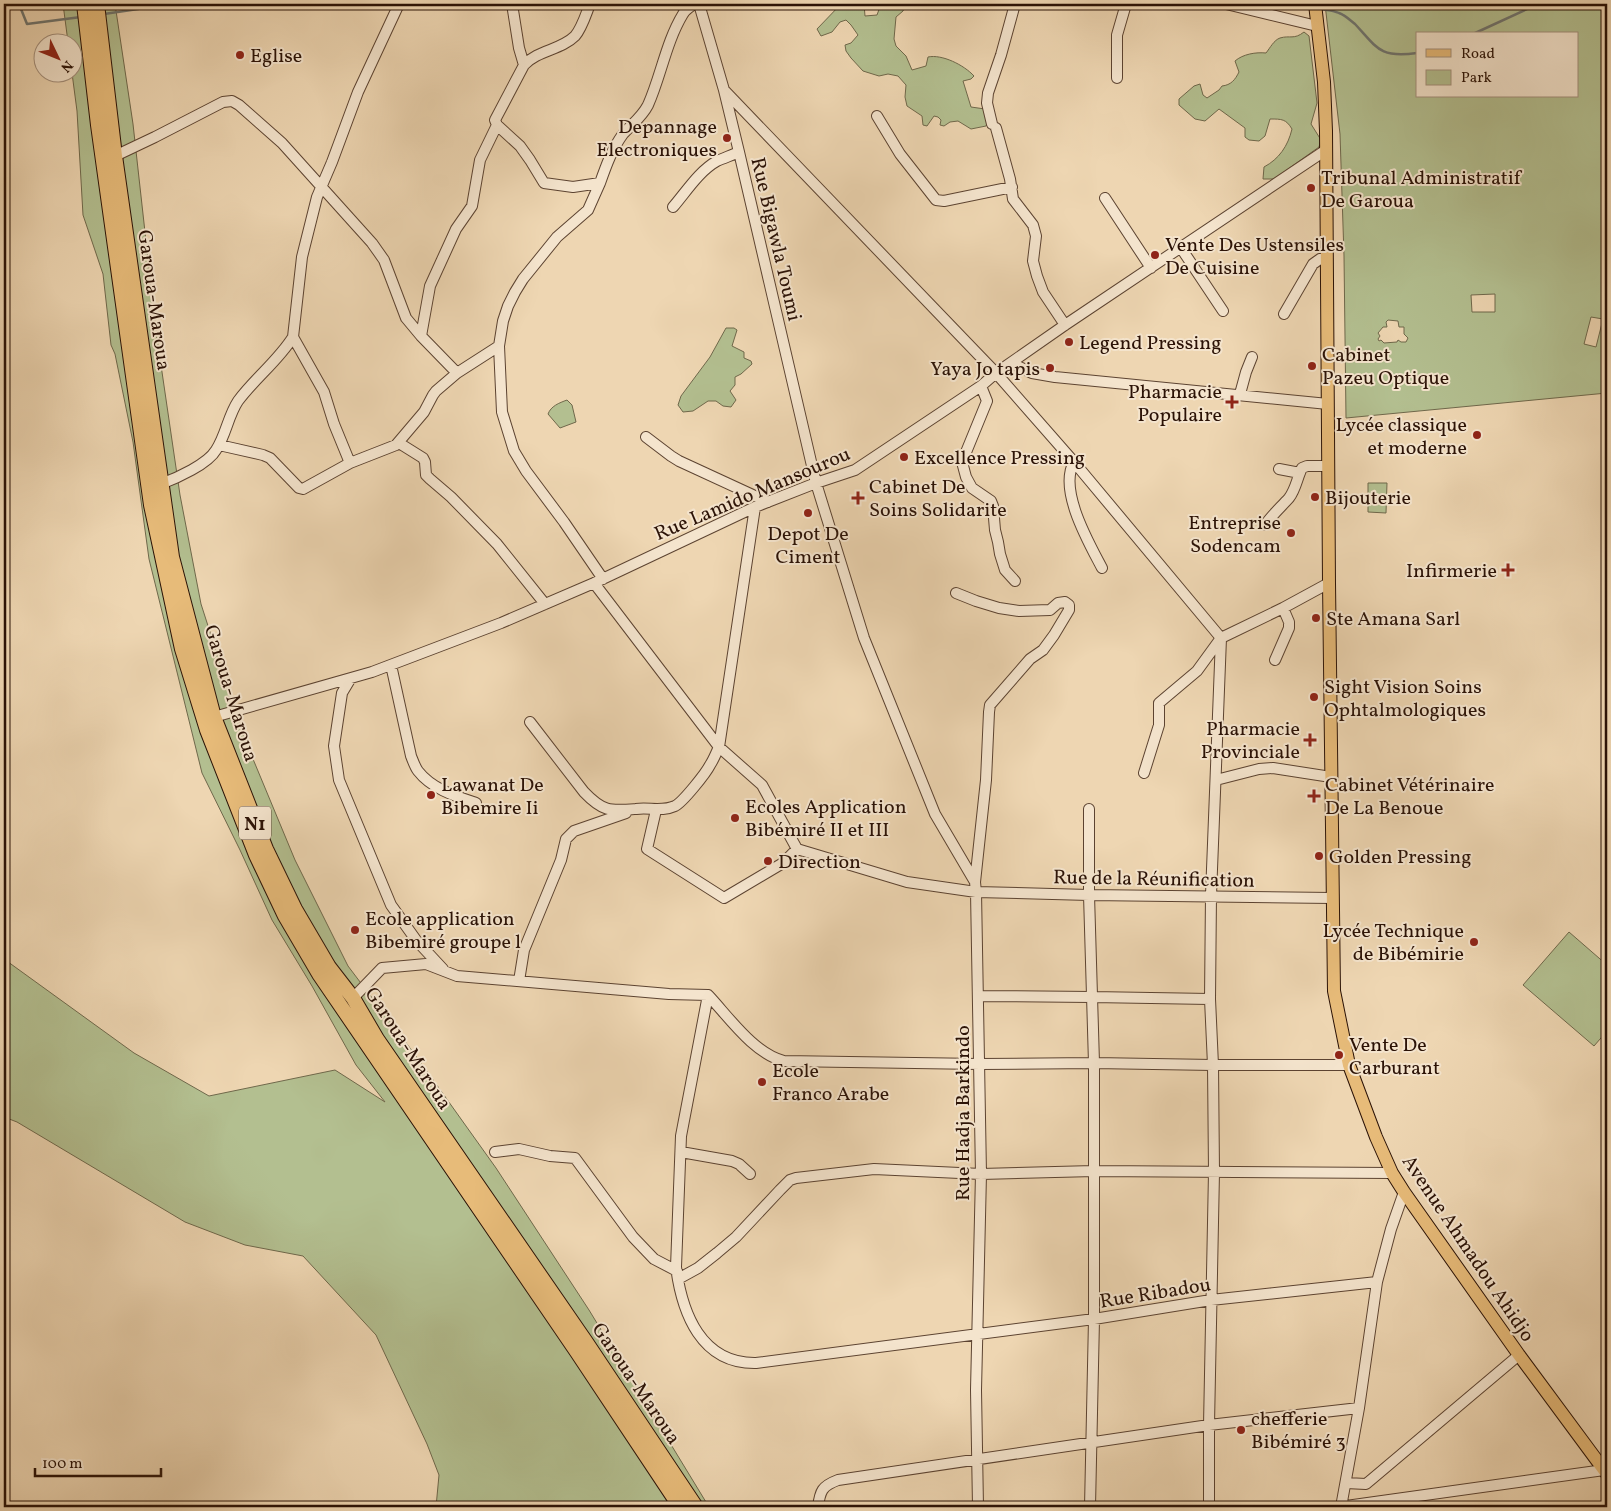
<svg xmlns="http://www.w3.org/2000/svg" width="1611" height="1511" viewBox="0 0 1611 1511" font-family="Vollkorn,serif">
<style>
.green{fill:#b3bf90;stroke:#6f684b;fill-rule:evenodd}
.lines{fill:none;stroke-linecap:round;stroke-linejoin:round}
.stream{stroke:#6f7570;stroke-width:2.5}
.minor-casing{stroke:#5c4331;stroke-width:12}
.major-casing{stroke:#2b1206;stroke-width:14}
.highway-casing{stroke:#2b1206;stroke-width:16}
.minor{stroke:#f4e4cd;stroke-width:10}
.major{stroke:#e7bb79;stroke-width:12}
.highway{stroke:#e7bb79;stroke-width:14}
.poi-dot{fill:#8f2418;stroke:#f4e4cd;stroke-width:2}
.labels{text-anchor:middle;stroke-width:4;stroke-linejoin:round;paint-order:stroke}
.shield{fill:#f4e4cd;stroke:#675142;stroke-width:1}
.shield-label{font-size:19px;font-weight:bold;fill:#2b1206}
.poi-label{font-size:20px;fill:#2b1206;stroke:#f4e4cd;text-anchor:start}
.street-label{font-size:20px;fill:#2b1206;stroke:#f4e4cd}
</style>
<rect width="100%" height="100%" fill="#eed6b2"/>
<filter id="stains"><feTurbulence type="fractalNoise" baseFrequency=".004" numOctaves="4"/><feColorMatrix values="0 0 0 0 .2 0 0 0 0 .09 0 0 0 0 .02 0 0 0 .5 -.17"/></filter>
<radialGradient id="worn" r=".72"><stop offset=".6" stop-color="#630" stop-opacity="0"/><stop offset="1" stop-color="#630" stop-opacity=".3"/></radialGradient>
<!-- green -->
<path class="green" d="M63 4H115L133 124 156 331 180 495 201 604 243 735 295 860 348 966 416 1056 496 1168 589 1310 709 1507H436L439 1475 427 1444 376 1335 303 1256 245 1245 185 1222 17 1122 4 1117V959L134 1053 209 1096 335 1070 385 1102 356 1065 312 986 272 920 240 850 202 773 149 559 133 442 115 354 111 345 103 274 83 215 77 111 72 73V42H68Z
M841 4H864L865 16 877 15 881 4H906L903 11 896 17 894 39 896 46 906 56 912 70 926 66 928 57C942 54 964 65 974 76L971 79 963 81 971 107 985 109 990 118 986 126 971 129 958 121 950 122 944 126 940 125 941 120 938 117 934 116 927 126 923 125 922 116 907 106 905 97 906 85 898 76 888 74 879 76 863 71 851 58 846 51 845 45 851 43 858 35 851 25 846 20 840 22 832 32 821 36 817 29Z
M1325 4H1607V393L1346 418 1344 256 1340 134ZM1417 34H1577V96H1417ZM1495 294V312H1472L1471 295ZM1591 317 1603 319 1596 347 1584 344ZM1388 320 1398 321 1399 327H1404V334L1408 338 1406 342H1401L1398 340 1397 342 1384 343 1381 340 1379 341 1378 339 1380 336 1378 333 1383 327H1387L1386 322Z
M1304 32 1309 36 1317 103 1311 124 1321 140 1319 147 1274 179H1263L1264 167C1279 159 1288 146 1292 129 1286 119 1282 119 1270 119L1265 136 1259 141 1249 140 1245 137V128L1219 109 1205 121 1195 119 1179 105V99L1194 86 1200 84 1203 95 1207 98 1219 90 1222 86C1231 85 1235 80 1239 72L1235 61C1243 54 1256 52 1266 53 1270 48 1274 40 1280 38 1290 35 1294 40 1304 32Z
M726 328H734L737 330 732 346 744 352V358L751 361 752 364 741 374 735 377V385L730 391 736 400 731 407 723 406 716 401H708L693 411 683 412 678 405 681 396 710 357Z
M567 400 572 405 576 422 560 428 548 414C551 406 559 403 567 400Z
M1368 483H1387L1386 513 1368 512Z
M1569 932 1607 965V1031L1594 1046 1523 985Z"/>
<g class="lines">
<!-- stream -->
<path class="stream" d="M19 4 27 24 81 17
M1292 4 1312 7
M1320 9C1326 10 1333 10 1339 13 1345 15 1350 20 1355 24 1378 49 1380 58 1417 53
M104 14 138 9 159 4
M1473 34 1538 4"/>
<!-- minor casing -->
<g class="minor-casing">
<path id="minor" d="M512 4 519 48 524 65
M590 4C586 14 582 28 575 36 561 50 538 50 524 65L495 120 497 125 520 146 530 160 544 183 573 187 600 183C606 166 612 149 623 134 632 124 642 117 648 105 661 76 666 42 683 14 685 10 690 7 694 4
M699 4 724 90 739 152 816 483 864 638 935 814 975 882 976 892 981 1174 976 1390 978 1507
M1226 4 1317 26
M1117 78V35L1126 4
M724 90 996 373 1074 462 1221 638 1211 895 1210 999 1213 1065 1214 1172 1209 1425V1507
M877 116 900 154 936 200 944 201 1012 187
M992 124 987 103 988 93 1001 55 1015 4
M996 128 1010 179 1013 199 1033 225 1036 236 1033 261 1037 276 1043 292 1065 325
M115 156 155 137 223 102 232 101 239 105 282 143 372 243 384 260 406 318 421 336 457 373
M600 183 588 210 557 237 523 279 515 292 508 306 503 321 499 346 502 412 514 451 526 471 564 522 603 579
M1105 198 1151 268
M673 207C686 192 699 171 717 161 724 158 732 155 739 152
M1181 248 1223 311
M1284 314 1313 264 1320 259 1327 258
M421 336 430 286 456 229 472 206 480 160 497 125
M293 337 324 392 334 424 350 463
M1011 363 1032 373 1055 377 1328 404
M981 386 987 401 962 462 966 477 972 488 991 501 993 506 995 530 998 542 1000 554 1005 570 1015 581
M1240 394 1246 372 1252 357
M646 437 671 456 679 461 768 502
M399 443 423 458 425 462 426 475 430 479 451 497 497 544 545 604
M219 445 263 455 270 458 299 488 303 489 350 463 396 445 424 412 433 395 436 391 457 373 499 346
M1074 462C1058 490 1089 543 1102 568
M1279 469 1300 473
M161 484C177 478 208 464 216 450 226 435 228 416 238 401 255 378 278 361 293 337L302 257 317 197 332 162 358 92 399 4
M1265 525C1272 515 1281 507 1289 498 1296 489 1297 478 1302 468L1307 466H1329
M594 583 719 747 762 785 797 849 907 882 976 892 1089 895 1332 898
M956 593 976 601 999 608 1019 611 1050 610 1058 603 1065 602 1069 605V610L1054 635 1043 650 1030 659 990 705 989 712 986 780 975 882
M1275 660 1289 628V622L1283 608
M391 665 411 756C413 761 415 767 418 771 432 789 455 796 476 803
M351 678 342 693 334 746 339 780 391 905 416 940 443 969
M214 717 372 672 501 623 594 583 755 507 816 483 855 470 981 386 996 373 1065 325 1326 150
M530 722 584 792C603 812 610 811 636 809 649 807 662 812 675 806 683 802 706 773 710 765 714 759 716 753 719 747L755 507
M1144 773 1159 725V703L1197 671 1221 638 1283 608 1329 583
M1216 780 1259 769 1273 768 1331 777
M1089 809V895L1094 1063V1319L1090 1507
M656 810 647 849 724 898 783 863 797 849
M519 981 524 950 561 860 566 839 574 831 626 813
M708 995 681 1136 676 1267C682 1313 701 1364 756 1363L1094 1319 1211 1300 1377 1282
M978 996 1092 997 1210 999
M353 998 382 968 426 964 457 976 669 994 708 995C728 1016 754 1054 784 1061L980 1064 1094 1063 1213 1065H1349
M495 1152 519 1149 550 1156 575 1158 633 1237 654 1259 677 1271
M681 1152 732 1161 739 1164 750 1174
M678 1279 698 1268 717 1253 736 1237 780 1190 790 1180 796 1178 874 1169 981 1174 1094 1171 1392 1173
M1346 1483 1366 1484 1372 1479 1519 1355
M818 1507C820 1491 822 1486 838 1480L1209 1425 1359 1408
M1339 1507 1604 1470
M1341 1507 1359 1408 1377 1282 1391 1229 1404 1192"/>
</g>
<!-- major casing -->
<g class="major-casing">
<path id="major" d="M1315 4 1324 82 1326 131 1329 583 1334 991 1349 1065 1376 1137 1392 1173 1404 1192 1519 1355 1607 1474"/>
</g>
<!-- highway casing -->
<g class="highway-casing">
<path id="highway" d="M84 4 98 125 151 505 182 649 207 730 256 855 285 916 319 974 577 1352 680 1507
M97 4 115 156 172 557 214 717 266 849 295 909 329 967 353 998 377 1039 586 1342 696 1507"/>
</g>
<!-- minor -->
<use href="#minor" class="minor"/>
<!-- major -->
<use href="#major" class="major"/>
<!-- highway -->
<use href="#highway" class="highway"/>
</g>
<!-- markers -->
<g class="poi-dot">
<circle cx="240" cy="55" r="5"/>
<circle cx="727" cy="138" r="5"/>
<circle cx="1311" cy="188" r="5"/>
<circle cx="1155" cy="255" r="5"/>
<circle cx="1069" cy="342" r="5"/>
<circle cx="1312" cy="366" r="5"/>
<circle cx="1050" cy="368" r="5"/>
<path d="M1229.5 394.5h5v5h5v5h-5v5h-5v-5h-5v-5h5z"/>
<circle cx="1477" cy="435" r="5"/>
<circle cx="904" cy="457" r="5"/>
<circle cx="1315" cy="497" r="5"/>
<path d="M855.5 490.5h5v5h5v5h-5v5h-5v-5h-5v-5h5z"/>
<circle cx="808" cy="513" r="5"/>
<circle cx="1291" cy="533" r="5"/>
<path d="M1505.5 562.5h5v5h5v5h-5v5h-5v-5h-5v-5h5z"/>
<circle cx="1316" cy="618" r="5"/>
<circle cx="1314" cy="697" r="5"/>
<path d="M1307.5 732.5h5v5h5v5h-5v5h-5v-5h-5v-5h5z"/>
<circle cx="431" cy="795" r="5"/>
<path d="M1311.5 788.5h5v5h5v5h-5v5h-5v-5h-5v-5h5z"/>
<circle cx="735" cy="818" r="5"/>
<circle cx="1319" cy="856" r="5"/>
<circle cx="768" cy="861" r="5"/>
<circle cx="355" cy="930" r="5"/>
<circle cx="1474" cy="942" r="5"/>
<circle cx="1339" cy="1055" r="5"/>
<circle cx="762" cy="1082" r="5"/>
<circle cx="1241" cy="1430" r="5"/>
</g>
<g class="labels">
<!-- shield labels -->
<rect class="shield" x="239" y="806.5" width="32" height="33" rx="4"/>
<g class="shield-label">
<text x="255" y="830">N1</text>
</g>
<!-- poi labels -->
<g class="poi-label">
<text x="250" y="62">Eglise</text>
<text x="717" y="133" text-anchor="end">Depannage<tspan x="717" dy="23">Electroniques</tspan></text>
<text x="1321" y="184">Tribunal Administratif<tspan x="1321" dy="23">De Garoua</tspan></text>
<text x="1165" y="251">Vente Des Ustensiles<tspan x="1165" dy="23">De Cuisine</tspan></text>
<text x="1079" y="349">Legend Pressing</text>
<text x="1322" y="361">Cabinet<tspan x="1322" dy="23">Pazeu Optique</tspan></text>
<text x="1040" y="375" text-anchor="end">Yaya Jo tapis</text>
<text x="1222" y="398" text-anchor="end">Pharmacie<tspan x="1222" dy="23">Populaire</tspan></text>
<text x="1467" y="431" text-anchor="end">Lycée classique<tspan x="1467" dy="23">et moderne</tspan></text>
<text x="914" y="464">Excellence Pressing</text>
<text x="869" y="493">Cabinet De<tspan x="869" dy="23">Soins Solidarite</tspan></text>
<text x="1325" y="504">Bijouterie</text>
<text x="1281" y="529" text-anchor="end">Entreprise<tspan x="1281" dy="23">Sodencam</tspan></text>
<text x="808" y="540" text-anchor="middle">Depot De<tspan x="808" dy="23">Ciment</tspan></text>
<text x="1497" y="577" text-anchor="end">Infirmerie</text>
<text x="1326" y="625">Ste Amana Sarl</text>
<text x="1324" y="693">Sight Vision Soins<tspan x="1324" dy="23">Ophtalmologiques</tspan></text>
<text x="1300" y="735" text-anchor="end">Pharmacie<tspan x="1300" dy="23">Provinciale</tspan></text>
<text x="441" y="791">Lawanat De<tspan x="441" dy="23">Bibemire Ii</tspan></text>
<text x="1325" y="791">Cabinet Vétérinaire<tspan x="1325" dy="23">De La Benoue</tspan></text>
<text x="745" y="813">Ecoles Application<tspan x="745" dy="23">Bibémiré II et III</tspan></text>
<text x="1329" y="863">Golden Pressing</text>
<text x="778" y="868">Direction</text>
<text x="365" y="925">Ecole application<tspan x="365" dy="23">Bibemiré groupe l</tspan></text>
<text x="1464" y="937" text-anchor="end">Lycée Technique<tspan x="1464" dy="23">de Bibémirie</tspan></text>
<text x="1349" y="1051">Vente De<tspan x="1349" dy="23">Carburant</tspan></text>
<text x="772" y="1077">Ecole<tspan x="772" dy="23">Franco Arabe</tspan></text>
<text x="1251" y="1425">chefferie<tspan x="1251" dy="23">Bibémiré 3</tspan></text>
</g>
<!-- street labels -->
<g class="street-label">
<text transform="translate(777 239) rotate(77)" y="7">Rue Bigawla Toumi</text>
<text transform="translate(155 300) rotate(82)" y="7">Garoua-Maroua</text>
<text transform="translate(752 493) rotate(-23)" y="7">Rue Lamido Mansourou</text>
<text transform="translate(232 693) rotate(73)" y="7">Garoua-Maroua</text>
<text transform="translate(1154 878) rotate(1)" y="7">Rue de la Réunification</text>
<text transform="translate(409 1048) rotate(57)" y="7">Garoua-Maroua</text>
<text transform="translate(962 1113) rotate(-90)" y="7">Rue Hadja Barkindo</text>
<text transform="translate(1469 1248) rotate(56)" y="7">Avenue Ahmadou Ahidjo</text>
<text transform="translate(1155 1292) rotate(-9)" y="7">Rue Ribadou</text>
<text transform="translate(637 1383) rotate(56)" y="7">Garoua-Maroua</text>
</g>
</g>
<!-- margin -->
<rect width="1611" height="1511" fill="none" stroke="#eed6b2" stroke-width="20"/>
<rect x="5" y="5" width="1601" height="1501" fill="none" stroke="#2b1206" stroke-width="2.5"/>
<rect x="10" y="10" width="1591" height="1491" fill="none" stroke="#2b1206"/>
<!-- legend -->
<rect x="1416" y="32" width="162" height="65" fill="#f4e4cd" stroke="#a4907d"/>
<rect x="1426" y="49" width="25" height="8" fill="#e7bb79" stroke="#a4907d"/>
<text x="1461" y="58" font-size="15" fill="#2b1206">Road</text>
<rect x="1426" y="70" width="25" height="15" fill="#b3bf90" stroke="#a4907d"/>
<text x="1461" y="82" font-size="15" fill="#2b1206">Park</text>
<!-- north arrow -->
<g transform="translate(58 58) rotate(133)"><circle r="24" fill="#f4e4cd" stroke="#a4907d"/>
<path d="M0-4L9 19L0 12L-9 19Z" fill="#8f2418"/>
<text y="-8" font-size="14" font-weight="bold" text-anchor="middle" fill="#2b1206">N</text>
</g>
<!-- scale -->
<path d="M35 1468v8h126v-8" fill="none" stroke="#2b1206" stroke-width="2.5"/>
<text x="42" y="1468" font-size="15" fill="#2b1206" stroke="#f4e4cd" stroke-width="4" paint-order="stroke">100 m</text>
<rect width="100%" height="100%" filter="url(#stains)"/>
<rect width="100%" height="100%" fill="url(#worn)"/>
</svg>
